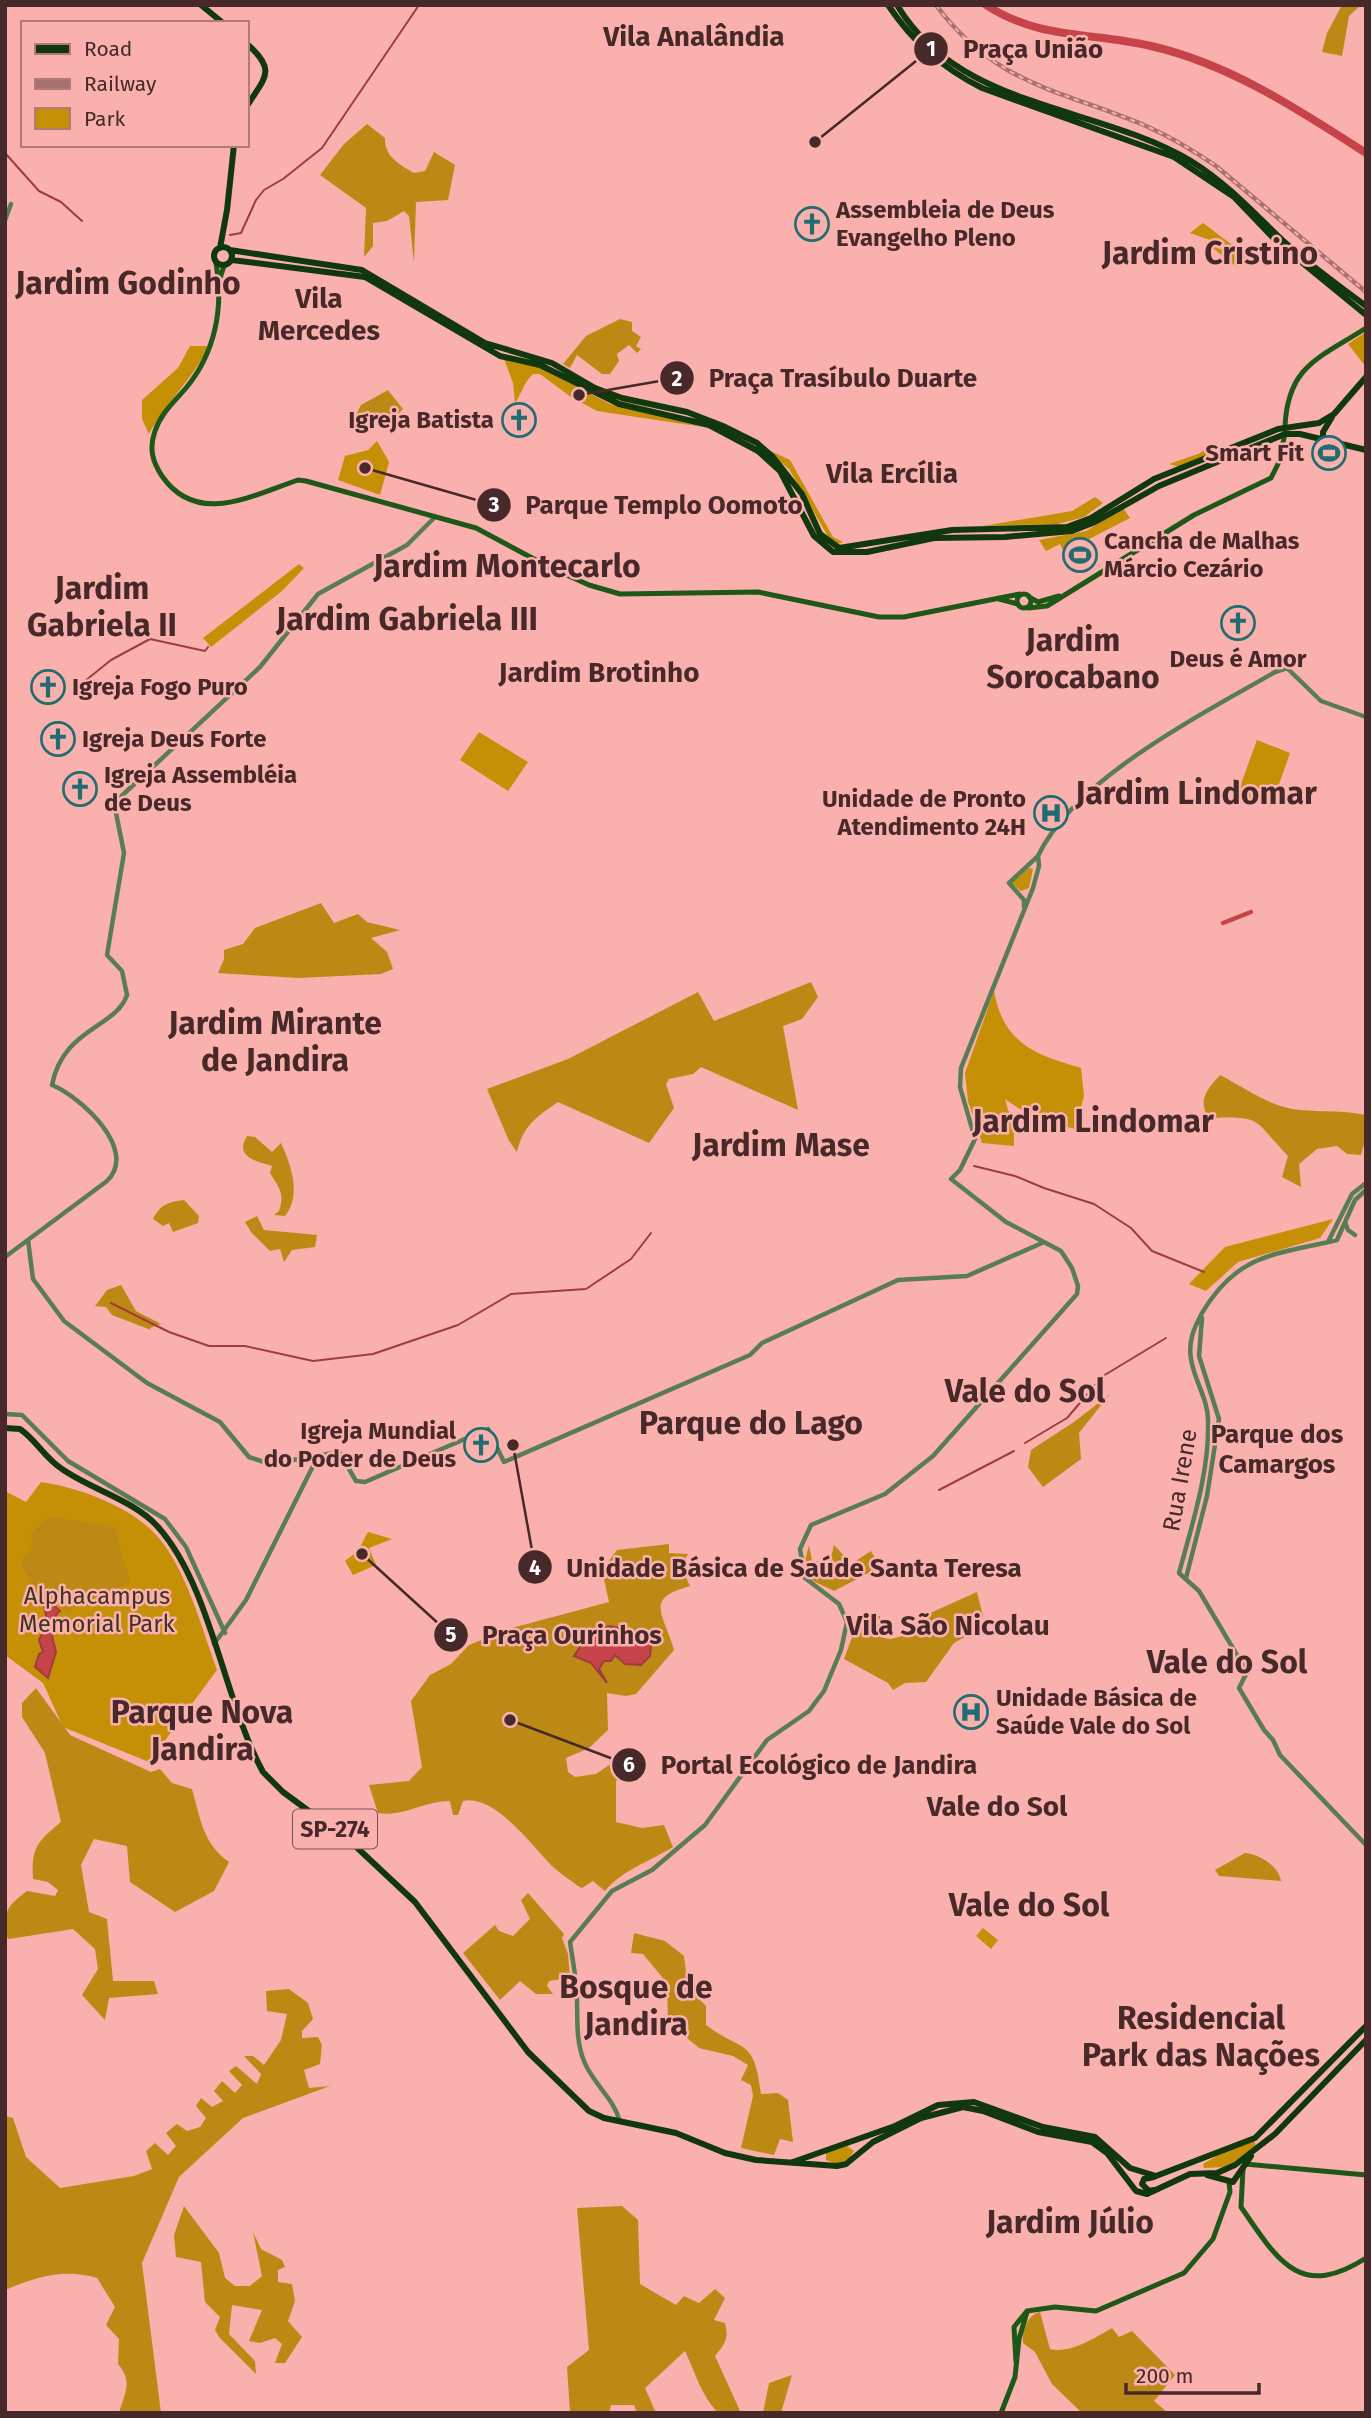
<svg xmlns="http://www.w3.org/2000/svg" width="1371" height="2418" viewBox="0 0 1371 2418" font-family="'Fira Sans',sans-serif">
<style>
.green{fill:#c59005}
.forest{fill:#bc8a14}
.water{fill:#c64449;stroke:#a03c3f;stroke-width:2}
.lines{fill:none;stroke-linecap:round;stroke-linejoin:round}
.stream{stroke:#a03c3f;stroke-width:2}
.canal{stroke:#c64449;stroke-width:4.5}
.river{stroke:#c64449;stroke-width:8}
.tertiary{stroke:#587c54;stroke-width:4.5}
.secondary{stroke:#1e5818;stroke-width:5}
.primary{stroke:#10380c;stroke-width:6}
.rail-casing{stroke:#a6716f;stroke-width:4.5}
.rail{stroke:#fab0ad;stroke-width:2;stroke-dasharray:5;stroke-linecap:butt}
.labels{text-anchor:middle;stroke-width:5;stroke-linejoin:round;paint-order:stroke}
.shield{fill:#fab0ad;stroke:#7c5250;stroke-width:2}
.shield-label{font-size:23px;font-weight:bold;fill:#462928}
.poi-label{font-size:24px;font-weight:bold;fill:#462928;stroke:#fab0ad;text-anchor:start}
.street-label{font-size:24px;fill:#462928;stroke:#fab0ad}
.park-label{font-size:24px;fill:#40341e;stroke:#fab0ad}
.neighbourhood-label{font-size:26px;font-weight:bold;fill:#462928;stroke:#fab0ad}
.quarter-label{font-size:28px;font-weight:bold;fill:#462928;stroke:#fab0ad}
.district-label{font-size:32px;font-weight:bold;fill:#462928;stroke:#fab0ad}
.leader{fill:none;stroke:#462928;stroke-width:2.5}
.callout-dot{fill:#462928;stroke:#fab0ad;stroke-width:2.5}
.mark-label{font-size:21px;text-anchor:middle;font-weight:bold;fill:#fff}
.callout-label{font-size:26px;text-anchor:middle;font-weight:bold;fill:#462928;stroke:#fab0ad;stroke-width:5;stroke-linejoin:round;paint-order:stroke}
</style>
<rect width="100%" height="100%" fill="#fab0ad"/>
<!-- green -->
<path class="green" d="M1203 223 1235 247V249L1190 233Z
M1210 246 1247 256 1237 267Z
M1366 332V367L1348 344Z
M190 346H209C193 379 165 403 149 434L142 419V400L178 368Z
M504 359 539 367 610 404 703 427 597 411 571 397 540 374H533C524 382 522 393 515 403L513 383Z
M377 441 389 462 380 495 338 480 345 456 368 450Z
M1217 443 1223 449 1180 467 1169 464 1198 454Z
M764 448 790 460 833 537 843 542 838 544 830 540 789 469Z
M1095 497 1103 503 1084 517 1058 524 983 526 1072 511Z
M1123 508 1130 518 1064 552 1060 544 1046 551 1039 540 1086 531Z
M299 564 304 568 282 591 211 647 203 638Z
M479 732 528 762 508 791 460 760Z
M1257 740 1290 753 1271 807 1237 795Z
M1029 868 1033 869 1029 888 1021 891 1011 883Z
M994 991C1003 1043 1035 1055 1081 1068L1084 1096 1075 1129 1033 1118 1005 1099 1014 1131V1146L982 1143 968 1101 965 1073Z
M1333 1219 1320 1238 1238 1262 1206 1291 1189 1284 1225 1247Z
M41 1482C78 1487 132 1507 157 1536 186 1568 202 1629 217 1670L149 1762 63 1727 43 1683 5 1655V1491L26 1502Z
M368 1532 392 1539 369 1548 376 1565 353 1575 345 1561 358 1551Z
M983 1928 998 1940 991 1949 976 1936Z
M1254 2141 1256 2146 1227 2167 1204 2168 1203 2164 1222 2153Z
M847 2146 854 2151 849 2159 836 2164 826 2160V2153Z"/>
<!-- forest -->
<path class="forest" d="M1342 5H1361L1349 16 1342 56 1322 52 1327 33Z
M367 124 385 138C384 156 399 164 414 173L425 171 434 152 455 165 448 200 416 202 414 263 409 216 404 211 387 221 373 223V246L364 257 366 208 320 175 344 144Z
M620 319 632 322V331L641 337 636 346 641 349 637 353 629 345 617 354 619 361 610 374H602L577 355 570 368 563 364 586 336Z
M388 390 403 409 384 430 365 418 357 427H350L361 405Z
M321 903 334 923 358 914 367 922 400 930 371 938 387 952 393 969 381 974 298 978 218 973 224 959V950L243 944 255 928Z
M811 982 818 997 802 1019 783 1026 798 1110 701 1067 693 1074 669 1079 666 1084 674 1108 649 1143 558 1102C536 1117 523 1126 517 1152L509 1141 487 1089 568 1059 698 992 714 1021Z
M1220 1075C1245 1088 1272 1108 1300 1110 1323 1112 1343 1110 1366 1115V1137L1361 1155 1347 1154 1337 1146 1317 1149 1299 1164 1301 1187 1282 1177 1288 1156C1252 1119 1265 1116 1208 1118 1198 1098 1207 1090 1220 1075Z
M247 1136 255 1137 272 1152 281 1143C291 1165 302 1195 285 1216L274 1215 279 1211C285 1193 279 1188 270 1173L272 1166C256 1161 234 1157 247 1136Z
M184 1200 199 1216 198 1223 173 1232 169 1223 163 1226 153 1219C160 1205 168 1202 184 1200Z
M257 1216 264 1230 317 1235 315 1247 292 1250 284 1262 280 1249 270 1251 251 1232 245 1222Z
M121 1285 136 1311 161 1324 150 1328 151 1330 112 1315 106 1307 95 1306 107 1290Z
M1110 1394 1079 1433 1081 1459 1043 1487 1028 1467 1031 1450 1074 1422Z
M48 1517 114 1526 130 1581C108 1598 93 1601 66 1593L72 1608 69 1617 52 1590 34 1589 20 1562 32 1548 31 1533Z
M669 1544V1553L688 1554 681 1567 690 1586C644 1599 663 1612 674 1650L636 1694 626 1696 607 1693 608 1730 589 1748 566 1758 568 1772 575 1777 596 1774 628 1752 616 1782V1822L642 1828 664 1825 673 1847C649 1862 622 1870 605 1891L593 1881 582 1888 578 1886C570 1880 560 1873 552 1866 532 1846 495 1794 463 1801L458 1815H453L450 1801C423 1801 405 1817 378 1813L369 1785 409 1781 422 1767 411 1701 430 1675 451 1664 469 1645 508 1629 609 1602 602 1570 617 1550Z
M809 1545 812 1561 830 1562 834 1545 846 1558 847 1566 856 1571 854 1562 871 1551 880 1567 834 1591 809 1579 804 1565Z
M977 1592 983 1616 974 1632 954 1643 926 1682 905 1683 893 1690 888 1683 844 1659 854 1632 869 1624 871 1616H880V1637L890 1639 928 1630V1614Z
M36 1688 70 1735 151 1772 160 1769 172 1783 192 1789C201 1820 202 1842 229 1862L214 1891 175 1912 130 1882 127 1846 94 1839 81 1865 89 1912 107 1919 113 1981H154L158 1994 109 1998 105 2020 82 1995 98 1969 95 1949 73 1929 9 1939 5 1936C5 1910 5 1908 27 1891L55 1896 58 1890 48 1882 33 1879C31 1847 38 1841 61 1822L45 1753 22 1717V1703Z
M1245 1853C1260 1854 1279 1867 1281 1881L1219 1876 1215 1870Z
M528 1893 564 1934 562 1938 568 1954 570 1978 549 1981 547 1986 553 1994H536L520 1981 500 2000 463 1953 495 1925 499 1931 513 1936 530 1919 521 1900Z
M634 1933 665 1941 684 1956 688 1987 706 2006V2025C745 2054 754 2037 761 2094L778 2093 788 2100 793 2142 780 2139 774 2155 741 2148 753 2096 751 2085 741 2080 748 2065 733 2056 699 2048 668 2022 667 1983 643 1954 631 1953Z
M289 1989 308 2003 313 2019 302 2031V2038L318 2037 322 2045 320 2064 304 2070 309 2088 330 2086 243 2118 179 2177 142 2263 161 2413H119C125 2392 133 2382 118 2364L119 2339 106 2325 115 2307 97 2278C64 2268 36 2277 5 2290V2116L13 2118 26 2157 60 2188 134 2176 152 2169 146 2151 155 2143 168 2155 176 2146 166 2133 177 2124 187 2131 200 2127 206 2118 196 2106 201 2098 212 2107 223 2101 214 2091 222 2081 235 2093 242 2085 229 2071 236 2066 257 2084 261 2074 244 2056H253L264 2065 281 2040 287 2014 267 2011 266 1991Z
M184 2206 219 2253 225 2278 235 2286H250L262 2276 253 2232 261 2249 282 2260 285 2267 278 2270V2282L292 2284 295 2301 288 2321 302 2337 285 2363H275L282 2344 275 2338 260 2343 249 2341 262 2310 232 2305 229 2334 255 2361 256 2374 219 2337 215 2330 220 2317 205 2302 201 2262 176 2257 174 2235Z
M622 2206 638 2220 640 2284 676 2305 684 2296 699 2303 715 2289 725 2298 714 2320 725 2323C729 2339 725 2344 715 2356L741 2413H718C701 2395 695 2372 685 2351L645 2388 656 2413H637L634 2405H611L609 2413H570L567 2367 589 2350 577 2208Z
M1040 2312 1050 2349C1071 2354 1094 2338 1112 2328L1119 2337 1132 2331 1175 2375 1154 2401 1168 2413H1082L1052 2384 1035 2352 1023 2343C1022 2331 1027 2315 1040 2312Z
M792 2375 781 2413H763L769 2383Z"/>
<!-- water -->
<path class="water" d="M41 1596 50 1597 51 1603 60 1611C45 1624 53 1637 56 1652L48 1678 35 1667 39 1654 43 1652 39 1640 44 1630 40 1626H44L46 1614Z
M609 1626 652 1635 650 1656 641 1665 625 1664 615 1655 611 1661H604L599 1669 607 1683 591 1663 574 1656 589 1634Z"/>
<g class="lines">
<!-- stream -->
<path class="stream" d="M5 153 39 191 61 202 82 221
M230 235 241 233 256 200 264 190 283 179 322 148 419 5
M85 681 111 660 150 639 205 651 208 647
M974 1166 1015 1176 1044 1188 1094 1204 1131 1228 1152 1251 1204 1272
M111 1303 169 1332 209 1346H245L313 1361 373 1354 458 1325 511 1294 586 1289 631 1259 651 1233
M1025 1443 1067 1418 1103 1376 1166 1338
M939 1490 1014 1451"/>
<!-- canal -->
<path class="canal" d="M1223 923 1251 912"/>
<!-- river -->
<path class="river" d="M986 5C1039 40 1093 32 1151 46 1230 64 1299 110 1366 153"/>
<!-- tertiary -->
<path class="tertiary" d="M5 220 11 204
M1038 856C1075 778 1201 715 1275 672L1287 668 1321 701 1366 717
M1024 907V900L1009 883 1038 856
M1366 1190 1355 1200 1337 1240C1274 1255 1238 1253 1202 1313 1194 1328 1188 1341 1191 1359 1194 1380 1208 1399 1208 1420 1210 1470 1192 1525 1179 1573L1199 1591 1247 1672 1239 1688 1264 1730 1273 1740 1280 1755 1366 1845
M1345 1222 1348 1230 1355 1235
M28 1240 33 1279 64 1321 147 1383 220 1422 249 1457 270 1464 339 1452 356 1481 365 1482 488 1429 504 1462 750 1355 762 1343 898 1280 967 1276 1042 1243
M1328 1242 1352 1194 1366 1183
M5 1257 107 1181C139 1150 81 1097 52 1085 63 1028 116 1028 127 995L122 971 107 955 124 853 114 803 260 667 318 594 407 545 435 517
M5 1414 22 1415 68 1461 165 1519 186 1547 225 1633
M1186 1578 1207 1496 1219 1419 1199 1356 1202 1318
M214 1644 246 1600 319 1454
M620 2122C614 2098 593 2084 584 2061 574 2037 579 2010 576 1985 575 1971 572 1956 570 1942L612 1891 652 1870 705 1825 767 1740 809 1711 824 1691 841 1650 847 1622 839 1604 805 1578 800 1549 811 1525 885 1494 933 1456 1077 1294 1078 1286 1072 1268 1061 1251 1006 1222 951 1179 960 1170 975 1139 960 1087 961 1068 1033 888 1039 866 1038 856"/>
<!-- secondary -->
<path class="secondary" d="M216 263C224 308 215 353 186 388 174 402 161 413 155 431 149 448 152 461 162 476 197 527 253 495 298 480L306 481 476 528 549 567 589 585 620 594 758 592 879 617H904L1020 594
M220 278 224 266
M1285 426C1288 365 1320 358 1366 328
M1017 601a7 7 0 1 1 14 0a7 7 0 1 1-14 0Z
M1029 597 1038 602 1059 596
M999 599 1018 604
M1028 608 1047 606 1194 515 1271 478 1278 464 1285 434
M1245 2164 1366 2175
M1241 2207C1277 2259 1299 2301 1366 2258
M1241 2207 1243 2169
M1016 2362 1014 2327 1027 2311 1055 2307 1096 2311 1184 2273 1213 2239 1230 2192 1229 2182
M1001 2413 1015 2377 1019 2339 1027 2312"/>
<!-- primary -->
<path class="primary" d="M201 5 223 23
M888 5C913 42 942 68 982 88L1174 157 1234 197 1277 242 1366 315
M897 5C960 110 1095 104 1191 161 1225 182 1250 209 1279 237 1305 262 1337 284 1366 306
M247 44C278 71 264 78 247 106
M214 256a9 9 0 1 1 18 0a9 9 0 1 1-18 0Z
M220 248 227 210 234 145
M230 250 362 270 485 343 552 363 595 388 622 398 687 412 723 426 757 443 773 457 802 494 820 534 839 548 952 530 1067 527 1091 518 1154 479 1278 429 1319 423 1334 414 1366 377
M232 260 365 277 500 356 540 365 619 404 709 425 758 451 780 471 814 536 833 552H867L934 538 1005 537 1072 531 1095 522 1159 486 1285 434H1300L1366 450
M1323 440V432L1332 417
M5 1428 20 1429C36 1440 45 1458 62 1469 92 1490 134 1500 158 1527 211 1586 224 1701 263 1772L283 1792 351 1842 415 1902 528 2052 589 2111 604 2118 676 2133 725 2153 756 2160 837 2166 846 2164 873 2142 921 2118 963 2107 983 2111 1038 2132 1092 2142 1107 2153 1136 2191 1147 2194 1190 2174 1217 2173 1235 2165 1275 2134 1366 2040
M793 2162 895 2126 938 2105 974 2102 1043 2127 1095 2137 1130 2168 1156 2176 1255 2138 1366 2026
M1207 2175 1233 2182 1251 2156
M1154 2177 1144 2179 1142 2184 1149 2191 1154 2190"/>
<!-- rail casing -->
<g class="rail-casing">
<path id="rail" d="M936 5C996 86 1062 90 1146 126 1171 137 1194 151 1216 166L1366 292"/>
</g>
<!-- rail -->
<use href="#rail" class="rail"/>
</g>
<!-- icons -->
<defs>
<g id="church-ring" transform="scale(1.75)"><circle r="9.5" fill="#fab0ad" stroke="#206c71" stroke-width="1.5"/><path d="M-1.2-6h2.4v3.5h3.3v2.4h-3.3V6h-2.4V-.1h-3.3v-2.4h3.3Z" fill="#206c71"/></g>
<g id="stadium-ring" transform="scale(1.75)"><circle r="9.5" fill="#fab0ad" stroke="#206c71" stroke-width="1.5"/><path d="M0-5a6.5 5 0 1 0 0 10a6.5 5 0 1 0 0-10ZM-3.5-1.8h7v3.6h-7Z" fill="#206c71"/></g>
<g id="hospital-ring" transform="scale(1.75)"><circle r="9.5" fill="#fab0ad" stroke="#206c71" stroke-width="1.5"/><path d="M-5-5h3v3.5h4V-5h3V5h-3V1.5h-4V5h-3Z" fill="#206c71"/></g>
</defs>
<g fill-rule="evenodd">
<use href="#church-ring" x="812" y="224"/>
<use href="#church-ring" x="519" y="420"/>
<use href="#stadium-ring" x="1329" y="453"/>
<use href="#stadium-ring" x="1080" y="555"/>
<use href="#church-ring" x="1238" y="623"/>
<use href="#church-ring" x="48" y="687"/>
<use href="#church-ring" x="58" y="739"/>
<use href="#church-ring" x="80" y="789"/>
<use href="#hospital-ring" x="1051" y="813"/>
<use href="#church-ring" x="481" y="1445"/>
<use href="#hospital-ring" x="971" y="1712"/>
</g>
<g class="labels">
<!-- shield labels -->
<rect class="shield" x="293" y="1809.5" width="84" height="39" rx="5"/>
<g class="shield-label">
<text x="335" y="1837">SP-274</text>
</g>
<!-- poi labels -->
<g class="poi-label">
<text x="836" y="218">Assembleia de Deus<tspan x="836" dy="28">Evangelho Pleno</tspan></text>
<text x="494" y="428" text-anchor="end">Igreja Batista</text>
<text x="1304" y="461" text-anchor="end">Smart Fit</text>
<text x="1104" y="549">Cancha de Malhas<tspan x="1104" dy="28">Márcio Cezário</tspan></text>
<text x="1238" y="667" text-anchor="middle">Deus é Amor</text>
<text x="72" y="695">Igreja Fogo Puro</text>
<text x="82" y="747">Igreja Deus Forte</text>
<text x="104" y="783">Igreja Assembléia<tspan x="104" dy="28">de Deus</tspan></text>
<text x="1026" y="807" text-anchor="end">Unidade de Pronto<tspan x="1026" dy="28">Atendimento 24H</tspan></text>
<text x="456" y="1439" text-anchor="end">Igreja Mundial<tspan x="456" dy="28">do Poder de Deus</tspan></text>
<text x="996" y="1706">Unidade Básica de<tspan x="996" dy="28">Saúde Vale do Sol</tspan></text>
</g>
<!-- street labels -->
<g class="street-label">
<text transform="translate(1180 1480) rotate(-80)" y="8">Rua Irene</text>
</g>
<!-- park labels -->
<g class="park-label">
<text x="97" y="1604">Alphacampus<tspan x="97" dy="28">Memorial Park</tspan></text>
</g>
<!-- neighbourhood labels -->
<g class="neighbourhood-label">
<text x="1277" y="1443">Parque dos<tspan x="1277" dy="30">Camargos</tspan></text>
</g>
<!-- quarter labels -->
<g class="quarter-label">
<text x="694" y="46">Vila Analândia</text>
<text x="319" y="308">Vila<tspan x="319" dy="32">Mercedes</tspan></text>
<text x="892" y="483">Vila Ercília</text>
<text x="599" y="682">Jardim Brotinho</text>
<text x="948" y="1635">Vila São Nicolau</text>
<text x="997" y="1816">Vale do Sol</text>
</g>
<!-- district labels -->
<g class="district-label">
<text x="1210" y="264">Jardim Cristino</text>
<text x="128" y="294">Jardim Godinho</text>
<text x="507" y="577">Jardim Montecarlo</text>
<text x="102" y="599">Jardim<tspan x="102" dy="37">Gabriela II</tspan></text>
<text x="407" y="630">Jardim Gabriela III</text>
<text x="1073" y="651">Jardim<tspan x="1073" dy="37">Sorocabano</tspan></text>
<text x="1196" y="804">Jardim Lindomar</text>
<text x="275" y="1034">Jardim Mirante<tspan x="275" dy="37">de Jandira</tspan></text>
<text x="1093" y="1132">Jardim Lindomar</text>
<text x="781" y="1156">Jardim Mase</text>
<text x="1025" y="1402">Vale do Sol</text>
<text x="751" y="1434">Parque do Lago</text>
<text x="1227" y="1673">Vale do Sol</text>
<text x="202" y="1723">Parque Nova<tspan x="202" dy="37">Jandira</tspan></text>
<text x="1029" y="1916">Vale do Sol</text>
<text x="636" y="1998">Bosque de<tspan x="636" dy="37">Jandira</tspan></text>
<text x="1201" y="2029">Residencial<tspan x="1201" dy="37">Park das Nações</tspan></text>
<text x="1070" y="2233">Jardim Júlio</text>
</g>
</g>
<!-- callouts -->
<path class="leader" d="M815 142L931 49M579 395L677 378M365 468L494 505M513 1445L535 1567M362 1554L451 1635M510 1720L629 1765"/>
<g class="callout-dot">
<circle cx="815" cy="142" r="7"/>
<circle cx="579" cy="395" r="7"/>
<circle cx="365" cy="468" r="7"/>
<circle cx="513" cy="1445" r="7"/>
<circle cx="362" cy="1554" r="7"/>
<circle cx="510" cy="1720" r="7"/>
<circle cx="931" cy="49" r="18"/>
<circle cx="677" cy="378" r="18"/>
<circle cx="494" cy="505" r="18"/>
<circle cx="535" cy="1567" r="18"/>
<circle cx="451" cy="1635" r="18"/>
<circle cx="629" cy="1765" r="18"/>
</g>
<g class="mark-label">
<text x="931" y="56">1</text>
<text x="677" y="386">2</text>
<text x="494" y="512">3</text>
<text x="535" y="1575">4</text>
<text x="451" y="1642">5</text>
<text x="629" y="1772">6</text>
</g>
<g class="callout-label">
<text x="1033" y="58">Praça União</text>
<text x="843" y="387">Praça Trasíbulo Duarte</text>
<text x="664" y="514">Parque Templo Oomoto</text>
<text x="794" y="1577">Unidade Básica de Saúde Santa Teresa</text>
<text x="572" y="1644">Praça Ourinhos</text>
<text x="819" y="1774">Portal Ecológico de Jandira</text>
</g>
<!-- border -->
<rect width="1371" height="2418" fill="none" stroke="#462928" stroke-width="14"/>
<!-- legend -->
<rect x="21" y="21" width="228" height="126" fill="#fab0ad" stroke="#b27a78" stroke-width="2"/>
<rect x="35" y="44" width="35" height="10" fill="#10380c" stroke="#b27a78" stroke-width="2"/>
<text x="84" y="56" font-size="21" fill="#462928">Road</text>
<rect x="35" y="79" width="35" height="10" fill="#a6716f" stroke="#b27a78" stroke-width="2"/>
<text x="84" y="91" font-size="21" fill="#462928">Railway</text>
<rect x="35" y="108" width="35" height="21" fill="#c59005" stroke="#b27a78" stroke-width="2"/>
<text x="84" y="126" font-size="21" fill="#462928">Park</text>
<!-- scale -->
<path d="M1126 2383v10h133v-10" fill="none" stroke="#462928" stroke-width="3.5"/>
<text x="1136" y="2383" font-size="21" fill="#462928" stroke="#fab0ad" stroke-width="5" paint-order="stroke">200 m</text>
</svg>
